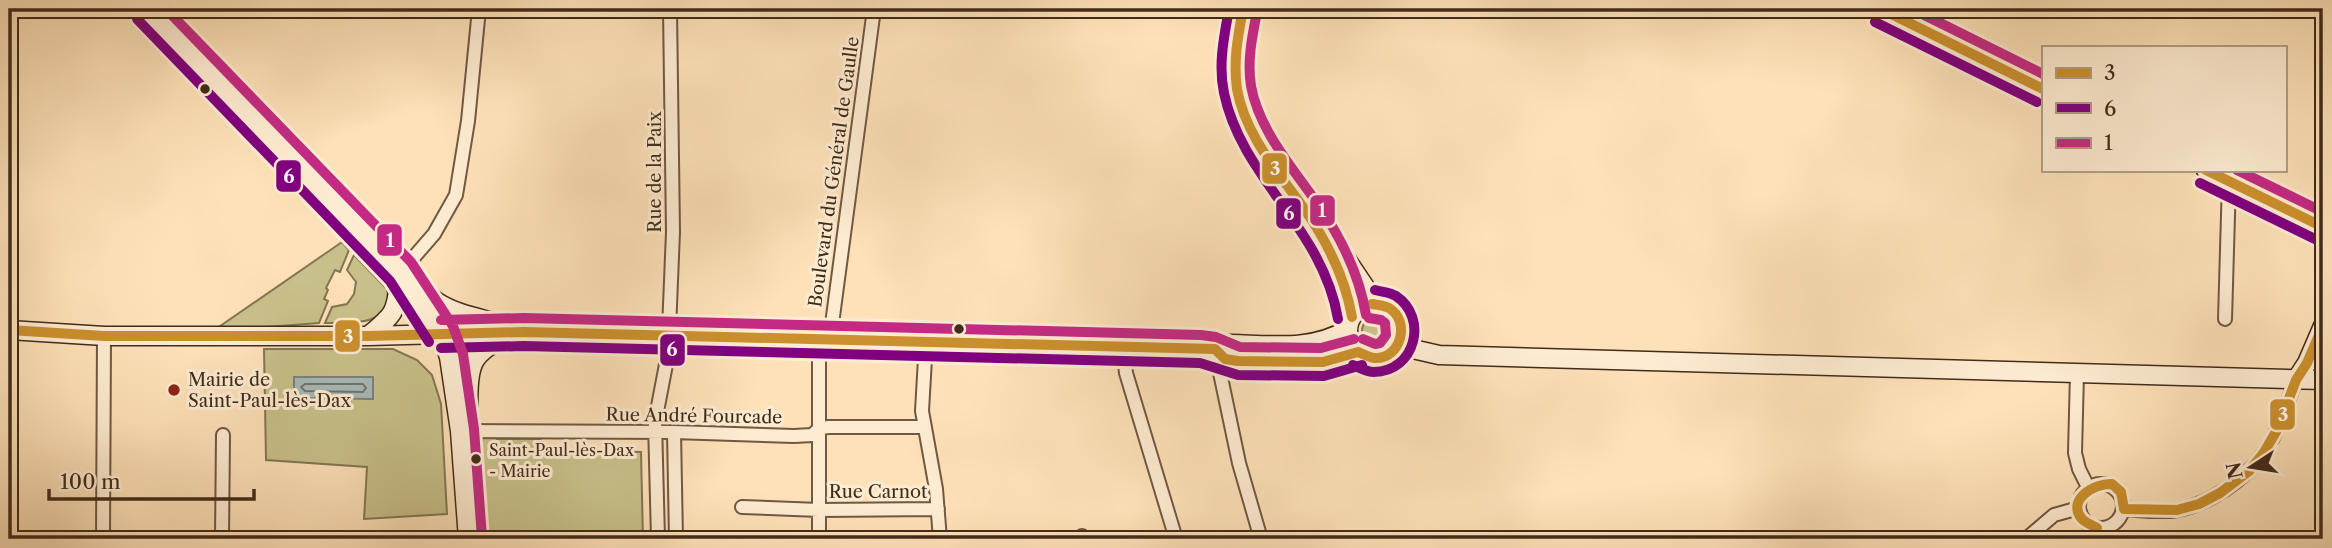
<svg xmlns="http://www.w3.org/2000/svg" width="2332" height="548" viewBox="0 0 2332 548" font-family="'Libre Caslon Text',serif">
<style>
.green{fill:#c8c08a;stroke:#847652;stroke-width:2}
.water{fill:#a6babb;stroke:#7e817b;stroke-width:2}
.lines{fill:none;stroke-linecap:round;stroke-linejoin:round}
.shore{stroke:#74726a;stroke-width:2}
.street-casing{stroke:#705842;stroke-width:16}
.secondary-casing{stroke:#412b1a;stroke-width:21}
.street{stroke:#feecd2;stroke-width:12}
.secondary{stroke:#feecd2;stroke-width:18}
.bus-1-casing{stroke:#feecd2;stroke-width:16}
.bus-2-casing{stroke:#feecd2;stroke-width:16}
.bus-3-casing{stroke:#feecd2;stroke-width:16}
.bus-1{stroke:#cb902d;stroke-width:10}
.bus-2{stroke:#800080;stroke-width:10}
.bus-3{stroke:#c42a84;stroke-width:10}
.bus-dot{fill:#412b1a;stroke:#feecd2;stroke-width:2.5}
.poi-dot{fill:#8f2418;stroke:#feecd2;stroke-width:2.5}
.labels{text-anchor:middle;stroke-width:6;stroke-linejoin:round;paint-order:stroke}
.bus-label{font-size:16px;fill:#412b1a;stroke:#feecd2;text-anchor:start}
.street-label{font-size:18px;fill:#412b1a;stroke:#feecd2}
.poi-label{font-size:18px;fill:#412b1a;stroke:#feecd2;text-anchor:start}
.line-badge{stroke:#feecd2;stroke-width:2.5}
.badge-label{font-size:19px;text-anchor:middle;font-weight:bold;fill:#fff}
</style>
<rect width="100%" height="100%" fill="#fee1b9"/>
<filter id="stains"><feTurbulence type="fractalNoise" baseFrequency=".00286" numOctaves="4"/><feColorMatrix values="0 0 0 0 .2 0 0 0 0 .09 0 0 0 0 .02 0 0 0 .5 -.17"/></filter>
<radialGradient id="worn" r=".72"><stop offset=".6" stop-color="#630" stop-opacity="0"/><stop offset="1" stop-color="#630" stop-opacity=".3"/></radialGradient>
<!-- green -->
<path class="green" d="M342 242 349 250 340 272 335 270 326 288 328 290 324 299 328 301 319 323 213 331Z
M354 255 387 289C394 327 349 323 325 323L332 307 347 304 354 294 356 282 347 270Z
M1362 331a14 14 0 1 1 28 0a14 14 0 1 1-28 0Z
M264 349H393L417 360 432 375 441 404 447 514 364 519 367 467 266 460Z
M497 433V439H540L545 450 641 452 643 539H487L481 442 483 438Z"/>
<!-- water -->
<path class="water" d="M294 377H373V399L294 398Z"/>
<g class="lines">
<!-- shore -->
<path class="shore" d="M305 384H363L366 388 363 392 305 391 301 387Z"/>
<!-- street casing -->
<g class="street-casing">
<path id="street" d="M401 272 434 234 456 195 468 121 479 9
M2225 319 2229 181
M830 339 874 9
M926 341 922 411 936 489 940 539
M1123 346 1126 373 1176 539
M1215 349 1239 463 1261 539
M2077 373 2075 453 2079 469 2088 487
M460 431 674 432 794 436 812 435 820 428 829 427H925
M674 432 676 539
M2079 506a22 22 0 1 1 44 0a22 22 0 1 1-44 0Z
M742 507 819 510 938 509
M2124 509C2141 510 2160 513 2178 510 2209 504 2245 480 2263 454 2279 432 2286 405 2296 380
M1082 536V539
M103 539 104 336
M222 539 223 435
M658 539 655 422 668 354 673 232 670 9
M819 539V339
M2026 539 2054 515 2079 508"/>
</g>
<!-- secondary casing -->
<g class="secondary-casing">
<path id="secondary" d="M147 9 401 272 441 334 449 357 460 431 468 539
M1243 9C1205 134 1305 178 1344 280 1348 292 1350 305 1352 317
M1881 9 2043 89
M1249 91C1243 64 1245 34 1256 9
M2206 170 2323 227
M1338 247 1365 287 1372 304
M420 288C426 293 431 298 437 302 460 317 490 319 515 329
M1348 331a27 27 0 1 1 54 0a27 27 0 1 1-54 0Z
M9 330 104 336H368L524 332 1215 349 1221 345 1232 344C1272 345 1313 351 1348 329
M368 336C399 311 395 311 401 272
M1400 342 1417 350 1439 355 2323 380
M1215 349 1225 359 1238 361 1323 362 1358 352
M2296 380 2307 363 2323 326
M467 431C470 412 465 376 475 360 482 348 498 341 509 333"/>
</g>
<!-- street -->
<use href="#street" class="street"/>
<!-- secondary -->
<use href="#secondary" class="secondary"/>
<!-- bus-1 casing -->
<g class="bus-1-casing">
<path id="bus-1" d="M1243 9C1238 36 1233 61 1237 89 1245 135 1279 173 1305 210 1328 243 1345 277 1352 317
M1881 9 2043 89
M2206 170 2323 227
M9 330 104 336H368L524 332 1215 349 1225 359 1238 361 1323 362 1358 352
M1358 352C1363 354 1369 357 1374 358 1401 360 1411 321 1389 308 1384 305 1377 305 1372 304
M2124 509 2177 510 2199 504 2220 493 2249 471 2263 454 2277 430 2296 380 2307 363 2323 326
M2097 528C2093 526 2085 522 2082 519 2066 500 2094 483 2112 484L2121 492 2124 509"/>
</g>
<!-- bus-2 casing -->
<g class="bus-2-casing">
<path id="bus-2" d="M1229 9C1224 37 1218 65 1224 93 1242 179 1323 228 1338 319
M137 19 390 281 429 342
M1875 22 2037 102
M2200 183 2317 240
M441 348 524 346 1200 363 1238 375 1324 376 1362 365
M1353 365C1360 368 1367 372 1374 372 1415 372 1429 318 1396 296 1390 292 1382 292 1375 290"/>
</g>
<!-- bus-3 casing -->
<g class="bus-3-casing">
<path id="bus-3" d="M166 9 411 262 453 326 463 354 474 429 482 538
M1912 9 2043 74
M1257 12C1252 37 1247 61 1251 86 1259 130 1292 167 1317 203 1341 237 1359 273 1366 315
M2237 170 2323 212
M441 320 524 318 1201 335 1216 337 1240 347 1321 348 1354 339
M1363 339 1375 344 1380 343 1386 335 1385 323 1381 320 1369 318"/>
</g>
<!-- bus-1 -->
<use href="#bus-1" class="bus-1"/>
<!-- bus-2 -->
<use href="#bus-2" class="bus-2"/>
<!-- bus-3 -->
<use href="#bus-3" class="bus-3"/>
</g>
<!-- markers -->
<g class="bus-dot">
<circle cx="205" cy="89" r="6"/>
<circle cx="959" cy="329" r="6"/>
<circle cx="476" cy="459" r="6"/>
</g>
<circle class="poi-dot" cx="174" cy="390" r="7"/>
<g class="labels">
<!-- bus labels -->
<g class="bus-label">
<text x="489" y="456">Saint-Paul-lès-Dax<tspan x="489" dy="21">- Mairie</tspan></text>
</g>
<!-- street labels -->
<g class="street-label">
<text transform="translate(655 172) rotate(-90)" y="6">Rue de la Paix</text>
<text transform="translate(834 172) rotate(-82)" y="6">Boulevard du Général de Gaulle</text>
<text transform="translate(694 416) rotate(1)" y="6">Rue André Fourcade</text>
<text x="878" y="498">Rue Carnot</text>
</g>
<!-- poi labels -->
<g class="poi-label">
<text x="188" y="386">Mairie de<tspan x="188" dy="21">Saint-Paul-lès-Dax</tspan></text>
</g>
</g>
<g class="line-badge">
<rect x="1261" y="152" width="27" height="33" rx="7" fill="#cb902d"/>
<rect x="275" y="159" width="27" height="34" rx="7" fill="#800080"/>
<rect x="1309" y="194" width="27" height="33" rx="7" fill="#c42a84"/>
<rect x="1275" y="197" width="27" height="33" rx="7" fill="#800080"/>
<rect x="376" y="223" width="27" height="34" rx="7" fill="#c42a84"/>
<rect x="334" y="319" width="27" height="34" rx="7" fill="#cb902d"/>
<rect x="659" y="333" width="27" height="34" rx="7" fill="#800080"/>
<rect x="2269" y="398" width="27" height="33" rx="7" fill="#cb902d"/>
</g>
<g class="badge-label">
<text x="1275" y="175">3</text>
<text x="289" y="183">6</text>
<text x="1322" y="217">1</text>
<text x="1289" y="220">6</text>
<text x="390" y="247">1</text>
<text x="348" y="343">3</text>
<text x="672" y="356">6</text>
<text x="2283" y="421">3</text>
</g>
<!-- margin -->
<rect width="2332" height="548" fill="none" stroke="#fee1b9" stroke-width="35"/>
<rect x="10" y="10" width="2311" height="527" fill="none" stroke="#412b1a" stroke-width="3.5"/>
<rect x="18" y="18" width="2297" height="513" fill="none" stroke="#412b1a" stroke-width="2"/>
<!-- legend -->
<rect x="2042" y="46" width="245" height="126" fill="#feecd2" stroke="#b29f88" stroke-width="2"/>
<rect x="2056" y="68" width="35" height="10" fill="#cb902d" stroke="#b29f88" stroke-width="2"/>
<text x="2104" y="80" font-size="21" fill="#412b1a">3</text>
<rect x="2056" y="103" width="35" height="10" fill="#800080" stroke="#b29f88" stroke-width="2"/>
<text x="2104" y="116" font-size="21" fill="#412b1a">6</text>
<rect x="2056" y="138" width="35" height="10" fill="#c42a84" stroke="#b29f88" stroke-width="2"/>
<text x="2104" y="150" font-size="21" fill="#412b1a">1</text>
<!-- north arrow -->
<g transform="translate(2251 467) rotate(258)" stroke="#feecd2" stroke-width="5" paint-order="stroke">
<path d="M0-5L12 26L0 18L-12 26Z" fill="#412b1a"/>
<text y="-10" font-size="19" font-weight="bold" text-anchor="middle" fill="#412b1a">N</text>
</g>
<!-- scale -->
<path d="M49 489v10h205v-10" fill="none" stroke="#412b1a" stroke-width="3.5"/>
<text x="60" y="489" font-size="21" fill="#412b1a" stroke="#feecd2" stroke-width="5" paint-order="stroke">100 m</text>
<rect width="100%" height="100%" filter="url(#stains)"/>
<rect width="100%" height="100%" fill="url(#worn)"/>
</svg>
